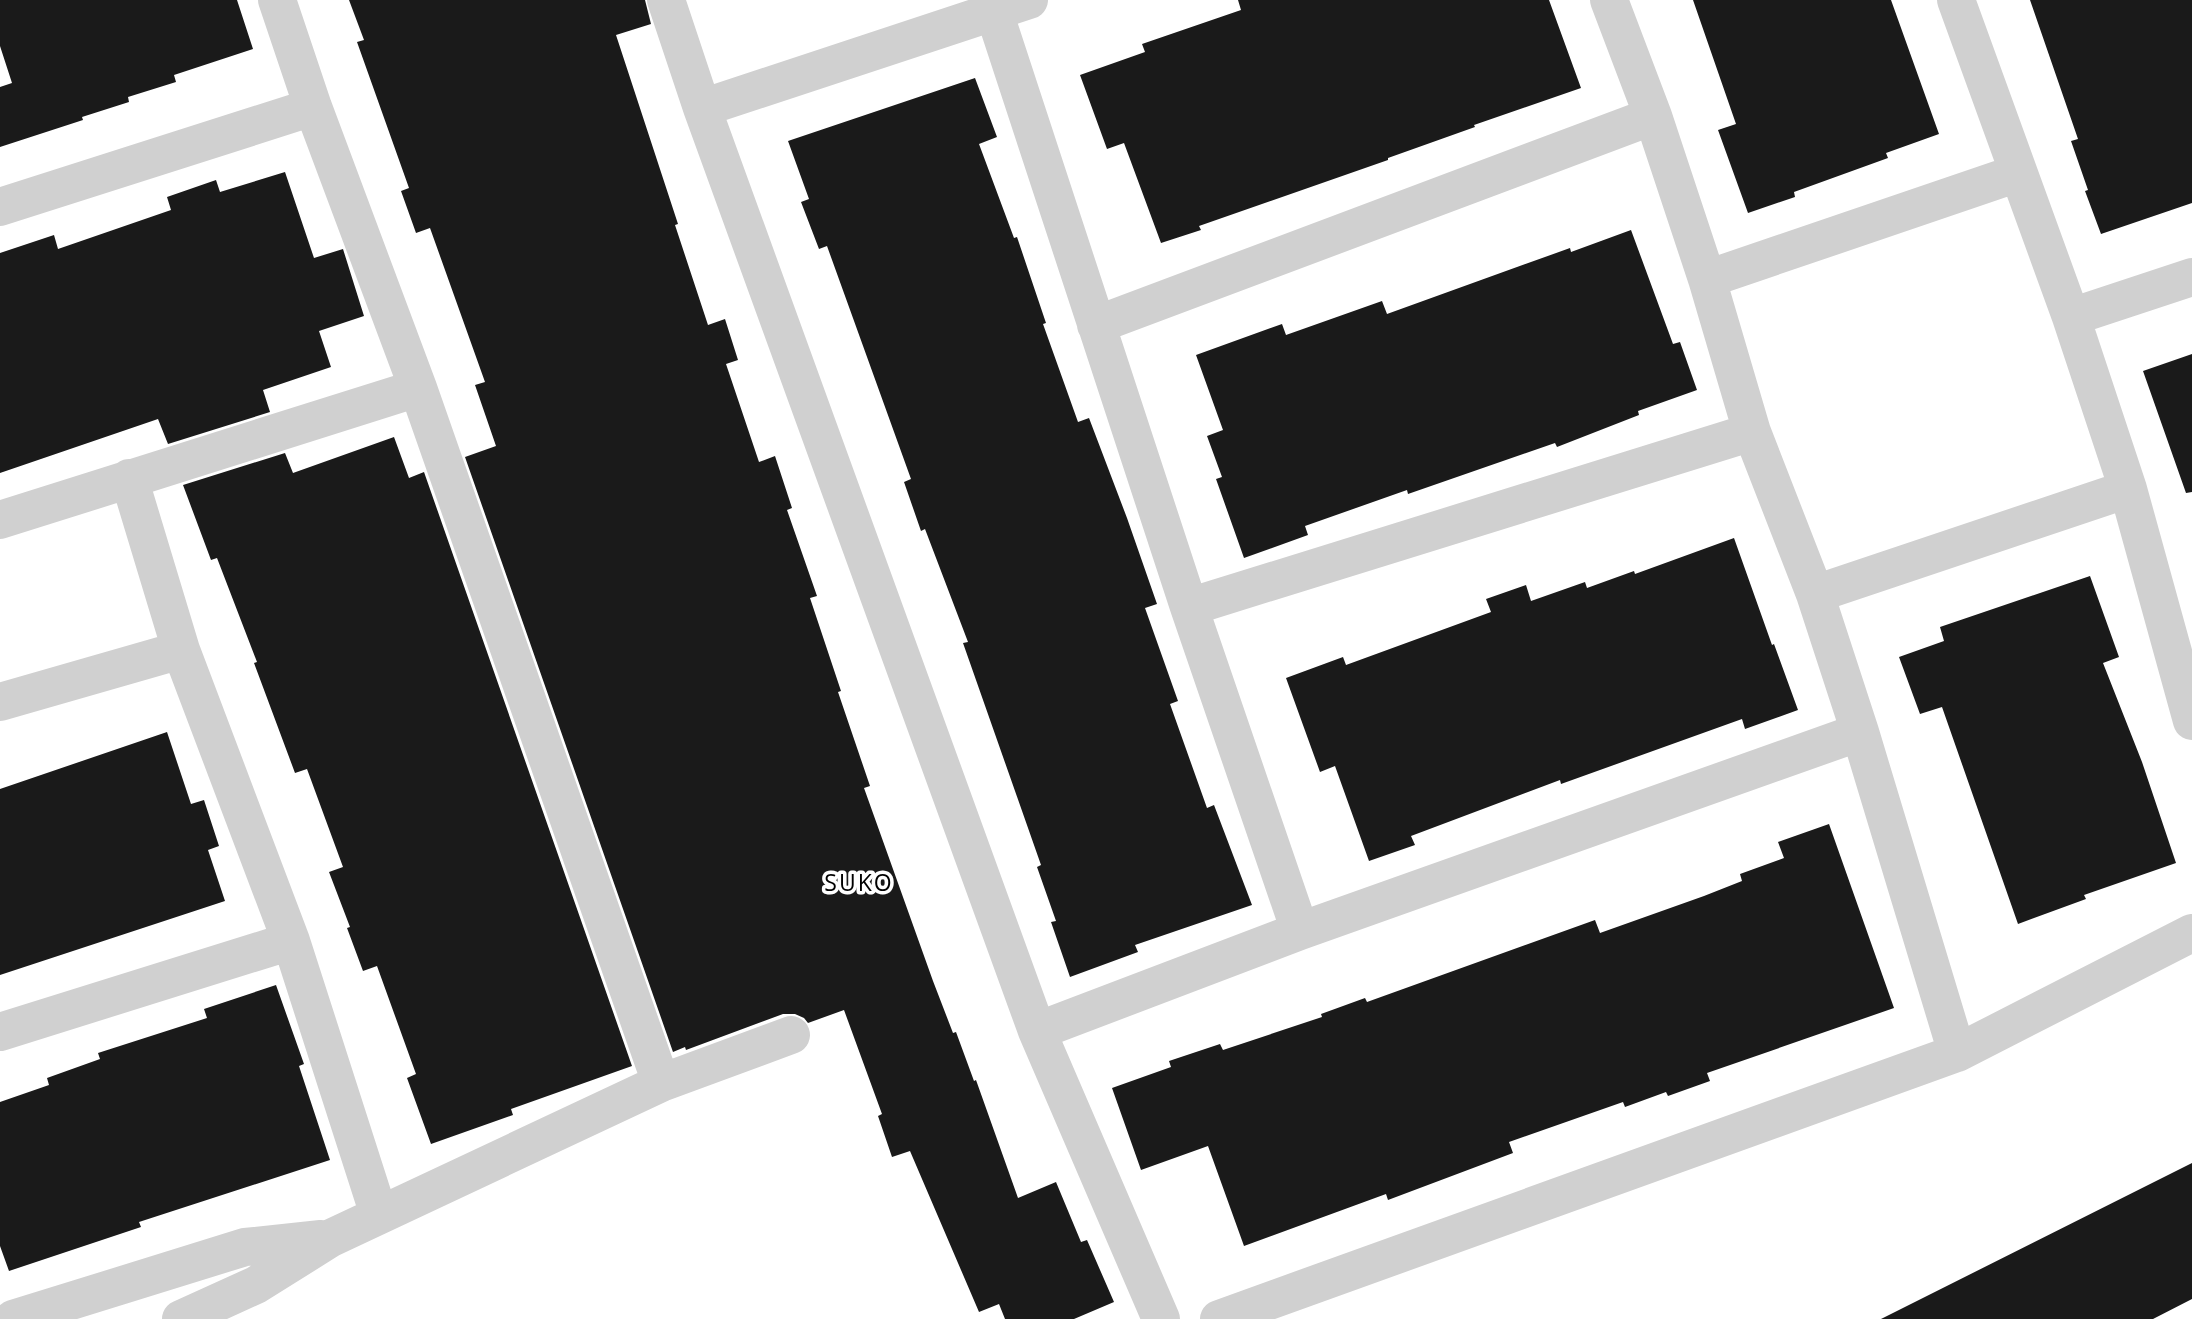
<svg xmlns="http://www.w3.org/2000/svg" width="2192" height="1319" viewBox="0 0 2192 1319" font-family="'Open Sans',sans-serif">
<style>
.building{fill:#1a1a1a}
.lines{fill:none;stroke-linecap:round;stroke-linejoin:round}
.street{stroke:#d0d0d0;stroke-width:38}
.labels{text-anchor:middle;stroke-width:7;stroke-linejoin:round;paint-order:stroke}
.quarter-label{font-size:23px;letter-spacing:2px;fill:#000;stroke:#fff}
</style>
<rect width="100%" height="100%" fill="#fff"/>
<!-- building -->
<path class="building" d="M0 0H237L253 49 174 75 176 82 128 97 129 102 82 117 83 120 0 147V87L12 83 0 46Z
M349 0H645L651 24 616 35 678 224 675 225 708 325 725 319 738 360 726 364 759 462 775 456 792 508 787 510 817 596 810 598 841 691 838 692 870 786 864 788 933 981 953 1033 956 1032 974 1081 976 1080 1018 1198 1056 1182 1081 1242 1087 1240 1114 1302 1074 1319H1005L999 1304 979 1312 910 1151 892 1157 878 1116 882 1114 844 1010 808 1023 804 1018 795 1014H783L686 1050 685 1047 673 1052 465 457 496 446 475 385 485 382 430 228 416 233 401 191 409 188 357 42 364 40Z
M1238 0H1549L1581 88 1474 125 1475 127 1388 158V160L1199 226 1201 230 1161 243 1124 143 1107 149 1080 75 1145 52 1142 44 1241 10Z
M1693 0H1891L1939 134 1886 153 1888 158 1794 192 1795 197 1748 213 1718 130 1736 124Z
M2030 0H2192V203L2101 234 2085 191 2088 190 2071 141 2078 139Z
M975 78 997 137 979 144 1014 238 1017 237 1046 323 1043 324 1078 422 1089 418 1127 518 1157 604 1145 608 1178 701 1170 704 1207 808 1214 805 1252 905 1135 945 1138 952 1070 977 1051 922 1056 921 1037 867 1041 865 963 643 968 642 925 529 921 531 904 482 911 479 827 246 819 249 801 202 809 199 788 141Z
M285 172 314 258 343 249 364 316 319 331 331 367 263 390 270 412 168 444 158 419 0 473V253L54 235 58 249 171 210 167 197 216 180 220 192Z
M1631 230 1673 344 1680 342 1697 390 1638 411 1639 415 1557 447 1555 443 1408 494 1407 490 1305 526 1308 535 1244 558 1216 479 1222 477 1207 436 1223 430 1196 355 1282 324 1286 335 1382 301 1387 314 1570 248 1571 252Z
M2192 354V492L2186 493 2143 371Z
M394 437 409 478 424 472 632 1066 511 1109 513 1115 431 1144 407 1078 416 1074 377 966 363 971 347 928 350 927 329 872 343 867 307 769 295 773 254 663 257 662 217 558 211 560 183 485 285 453 293 473Z
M1734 538 1772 645 1774 644 1798 710 1745 729 1742 719 1561 784 1560 780 1411 836 1415 845 1369 861 1335 766 1320 772 1286 678 1343 657 1346 665 1491 612 1486 599 1526 585 1531 601 1585 582 1587 588 1634 571 1635 574Z
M2090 576 2119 657 2103 663 2142 762 2176 863 2084 895 2086 899 2018 924 1942 707 1920 714 1899 657 1944 641 1940 627Z
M167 732 191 804 204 800 219 846 208 850 225 901 0 975V789Z
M1829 824 1894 1008 1707 1073 1710 1081 1668 1096 1666 1092 1625 1107 1623 1102 1509 1142 1513 1153 1388 1200 1386 1194 1244 1246 1208 1146 1141 1170 1112 1088 1171 1067 1169 1061 1220 1044 1223 1050 1322 1017 1321 1014 1365 998 1367 1002 1595 920 1600 933 1704 896 1742 881 1740 874 1784 858 1778 842Z
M276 985 304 1064 299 1066 330 1160 139 1222 141 1227 9 1271 0 1246V1102L49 1085 47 1078 100 1059 98 1053 207 1018 204 1009Z
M2192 1163V1299L2153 1319H1881Z"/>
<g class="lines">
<!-- street -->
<path class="street" d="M277 0 313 107 418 388 661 1083
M666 0 702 108 1037 1031 1161 1319
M1609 0 1653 116 1707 279 1752 432 1815 594 1860 732 1957 1053
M1956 0 2071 317 2128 489 2192 721
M994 12 1189 607 1300 931
M702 108 1029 0
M0 207 313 107
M1707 279 2018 173
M2071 317 2192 277
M1096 325 1653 116
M129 478 181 650 291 941 379 1215
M0 520 418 388
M1815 594 2128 489
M1189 607 1752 432
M0 702 181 650
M1037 1031 1300 931 1860 732
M0 1032 291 941
M13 1319 245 1247 321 1239
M181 1319 256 1285 331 1238 661 1083 791 1035
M1219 1319 1957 1053 2192 933"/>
</g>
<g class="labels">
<!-- quarter labels -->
<g class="quarter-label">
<text x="859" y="891">SUKO</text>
</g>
</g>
</svg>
